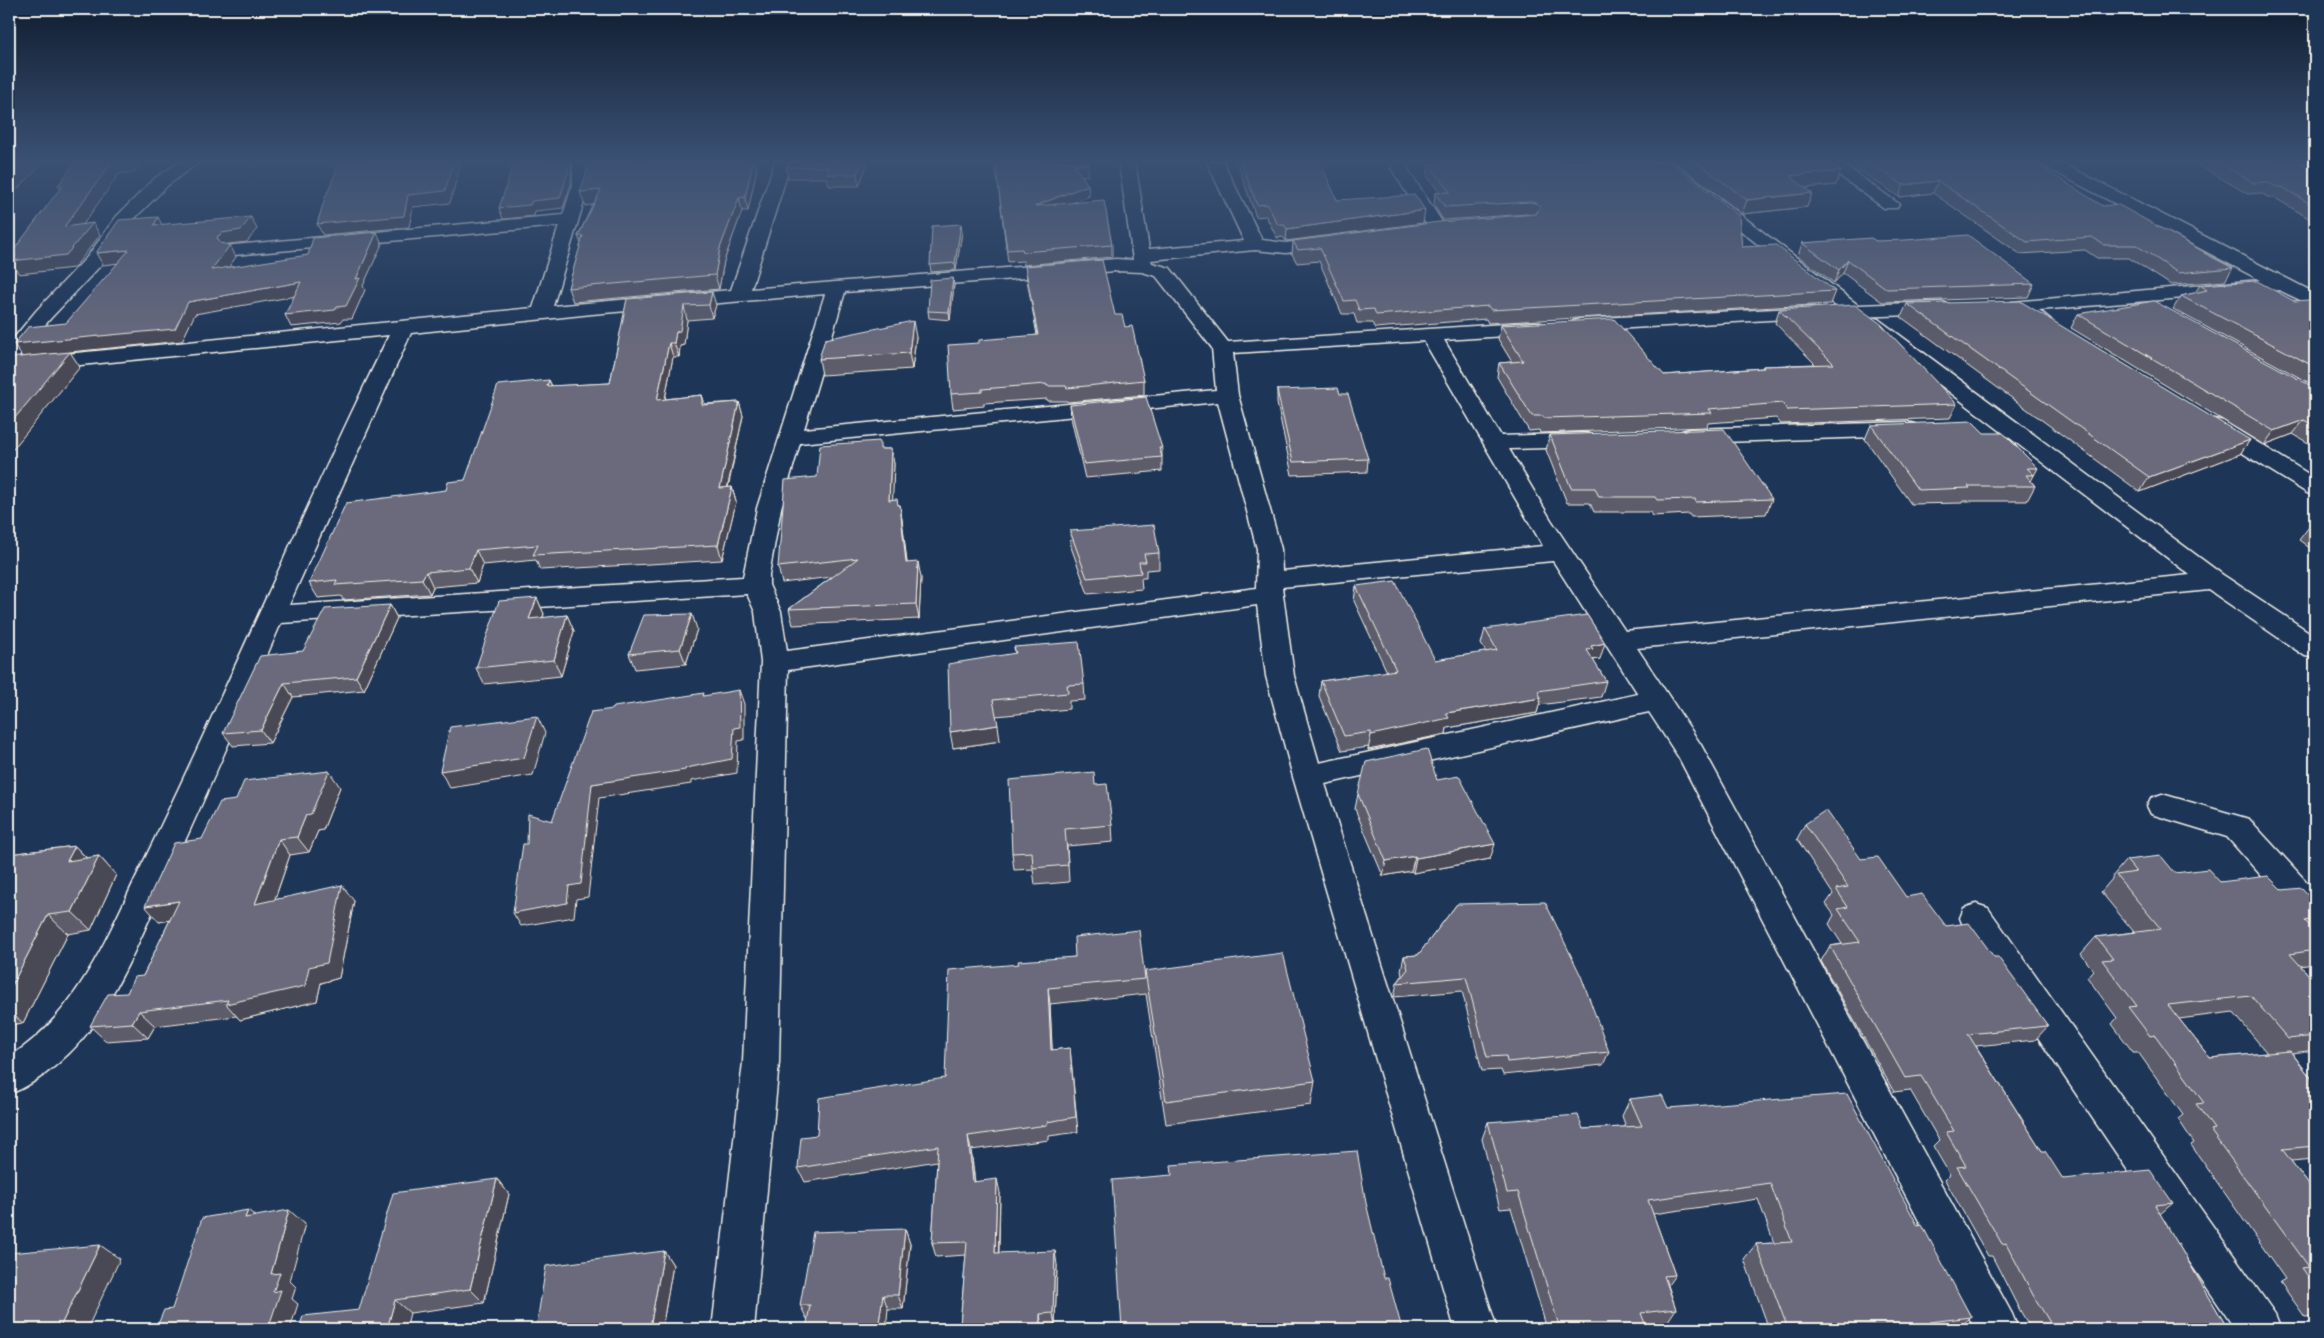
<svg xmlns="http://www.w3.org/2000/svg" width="2324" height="1338" viewBox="0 0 2324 1338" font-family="'Playpen Sans',sans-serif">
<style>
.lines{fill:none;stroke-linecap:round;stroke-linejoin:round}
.minor-casing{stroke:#f4f1e8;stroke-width:3}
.minor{fill:#1d3557;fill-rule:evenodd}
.wall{fill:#5b5b6a;stroke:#f4f1e8;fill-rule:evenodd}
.shaded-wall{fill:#4a4a56;stroke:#f4f1e8}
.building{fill:#6a6a7b;stroke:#f4f1e8}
</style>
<rect width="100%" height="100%" fill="#1d3557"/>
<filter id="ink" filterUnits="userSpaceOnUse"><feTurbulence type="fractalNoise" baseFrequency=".02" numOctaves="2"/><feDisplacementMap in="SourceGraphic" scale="10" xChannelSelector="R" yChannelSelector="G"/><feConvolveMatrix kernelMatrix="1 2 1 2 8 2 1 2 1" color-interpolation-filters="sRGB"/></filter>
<g filter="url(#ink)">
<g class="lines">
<!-- minor casing -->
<g class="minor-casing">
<path id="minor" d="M180 162H199L167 186 128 225 101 265 50 319 18 358 15 359 533 308 559 226 234 255 228 254 225 250 228 246 234 245 563 215 573 184V162H589V184L553 306 731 290 775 162H791L751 289 1116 259 1133 260 1119 162H1135L1149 249 1244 241 1207 162H1223L1262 240 1286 243 1328 237 1334 238 1337 242 1334 246 1328 247 1286 253 1255 250 1151 260 1152 263 1170 268 1228 342 1537 322 1544 324 1547 328 1544 332 1537 334 1444 340 1501 436 1585 433 1593 435 1596 440 1593 445 1585 447 1509 449 1551 520 1625 631 2190 575 1864 327 1861 323 1864 319 1871 317 1878 319 2223 575 2315 636V658L2305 656 2209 590 1637 648 1701 745 2012 1314 2018 1329H1975L1679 758 1649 712 1325 784 1497 1329H1455L1293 777 1266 676 1257 605 788 670 779 1062 754 1329H712L743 1062 761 662 755 612 747 594 281 623C243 710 206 797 165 884 144 930 124 979 95 1022 78 1049 39 1084 9 1094V1057C76 1016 106 939 139 871 167 814 194 756 220 699 276 577 330 455 389 335L9 372V344L36 311 87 257 116 217 155 178ZM1116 271 1142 272 1156 276 1212 348 1216 390 804 429 845 292ZM825 294 757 508 743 577 289 605 411 333 592 314ZM1424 341 1543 546 1282 571 1281 549 1238 395 1233 353ZM1218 402 1257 549 1256 588 787 651 781 612 769 585V575L781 508 800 443ZM1553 561 1638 694 1319 763 1294 676 1282 587Z
M1395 162H1411L1407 168 1446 228 1443 232H1431L1391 168Z
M1654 162H1672L1858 305 1942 302 1949 304 1952 308 1949 312 1942 314 1854 317 1847 315Z
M1821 162H1840L1899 204 1896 208H1884Z
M2040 162H2060L2315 293V307L2279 290 2039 310 2051 320 2048 324C2035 327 2016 317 2008 306L2011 302 2260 280 2042 165Z
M1814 307 1821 309 1824 313 1821 317 1580 331 1573 329 1570 325 1573 321 1580 319Z
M2215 419 2223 421 2315 478V495L2307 493 2207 431 2204 426 2207 421Z
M1907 422 1915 424 1918 429 1915 434 1907 436 1690 443 1682 441 1679 436 1682 431 1690 429Z
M2162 794 2249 819 2315 891V927L2303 923 2227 837 2151 814 2147 806 2151 798Z
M1976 904 1988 908 2275 1314 2281 1329H2235L1964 928 1960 918 1964 908Z"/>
</g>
<!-- minor -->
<use href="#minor" class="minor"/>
</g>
<!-- wall -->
<path class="wall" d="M868 162 859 186H829L827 178H788L786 167Z
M995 162H1087L1088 175 1082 176 1088 185 1089 196 1074 202 1112 245V257L1024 265 1023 261 1008 262Z
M1237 162H1320L1337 200 1423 223 1286 241 1283 237 1277 238 1266 216 1256 217Z
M1676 162H1827L1836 185 1805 188 1812 193 1807 207 1742 214Z
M1856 162H2019L2103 206 2206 253V254L2233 268 2225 281 2171 285 2129 258H2097L2085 250 2020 254 1933 193 1899 197 1854 167Z
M2193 162H2298L2315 170V222L2275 198H2270L2260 193 2248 194Z
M2301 162H2315V170Z
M1429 164 1742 247 1835 291 1830 304 1488 323 1486 319 1375 328 1372 323H1357L1354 314H1342L1319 261 1297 263 1292 254 1293 241 1530 215 1527 214 1443 220 1434 205 1435 193H1440L1427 176Z
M757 168 748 211H742L724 261 719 289 573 302 568 288 581 244 578 236 593 204 585 206 587 171Z
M962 232 956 270 931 272 930 265Z
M1876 241 2034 284 2028 297 1882 302 1843 273 1834 283 1798 256 1802 243Z
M1025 266 1115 315 1125 327 1144 380V395L1068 402 1067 401H1048L1047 399 984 403V406L953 409 951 394 979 343 1037 335 1027 280Z
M954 285 950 320 929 318 928 311Z
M2200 285 2315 304V386L2173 309 2181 296 2195 293Z
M627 299 716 305 712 318 687 320 684 345 680 346 679 357H673L665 399 702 395 705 404 739 402 743 416 728 488 732 487 736 502 722 560 540 570 536 560 483 565 477 583 433 587 430 594 343 600 341 596 318 598 309 583 446 490 465 480 549 380 552 386 610 383Z
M1907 304 2250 440 2240 454 2140 492 1901 317Z
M1779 310 1957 404 1950 418 1781 424 1776 418 1708 423 1707 427 1540 433 1539 430 1529 431 1497 377 1499 363 1512 362 1498 339 1501 325 1664 375 1762 368 1763 366 1815 364 1775 323Z
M2078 314 2315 388V447L2293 434 2264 445 2071 328Z
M916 337 912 369 822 375 819 359Z
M1277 390 1340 394 1368 459 1367 472 1292 475 1277 403Z
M1070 405 1162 448V471L1085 478 1071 418Z
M1871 425 2038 468 2031 481 2035 486 2027 501H1963L1962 503 1911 504 1865 439Z
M1550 435 1772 499 1766 514 1691 517 1689 514 1652 516 1650 512H1594L1590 503H1567L1546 450Z
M882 449H891L894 464 892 500 898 505H900L902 520 907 563 921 578 919 619 793 625 789 609 832 577 782 583 778 567 817 477Z
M2315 522V552L2299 540 2312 523Z
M1070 531 1159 553V569L1146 570V578H1141L1142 589 1088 594 1071 547Z
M1356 586 1435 660 1486 652 1481 644 1485 629 1600 659 1593 660 1606 681 1601 697 1539 705 1537 713 1447 728 1446 734 1368 750 1369 747 1342 751 1319 696 1321 681 1387 672 1354 601Z
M537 598 544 614 543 618 567 615 574 631 561 676 484 684 476 668Z
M390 605 397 618 364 690 293 697 270 743 233 746 223 733 303 651Z
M697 629 686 664 635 669 629 654Z
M1014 647 1084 684 1085 700 1069 701V709L996 716 1000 741 953 748 1015 653Z
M1437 780 1490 859 1413 873 1411 871 1383 876 1355 809 1358 794Z
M1095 785 1112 825 1113 842 1067 846 1069 882 1035 885 1033 869 1014 870 1012 853Z
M340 787 323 830 318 831 309 852 290 855 275 899 354 901 339 978 321 983 317 1001 240 1020 236 1016 155 1026 148 1038 106 1041 90 1026 127 993 143 976 170 920 159 922 202 839 236 800Z
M1805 824 1861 859 1906 897 1946 926 1994 957 2048 1026 2035 1040 1976 1046 2042 1151 2063 1179 2173 1203 2160 1214 2228 1329H2031L2018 1307 1992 1256H1988L1945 1180 1950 1175 1933 1146 1939 1140 1910 1090 1894 1092 1821 961 1830 946 1842 944 1829 924 1834 915 1826 904 1833 894 1797 839Z
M75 846 87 858 99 856 116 875 91 930 68 934 23 1023 9 1025V854Z
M2126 860 2175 873 2220 882 2282 890 2315 902V961L2312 964 2301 966 2315 982V1050L2292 1053 2315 1083V1159L2291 1161 2315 1193V1316L2305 1317 2280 1282 2285 1279 2191 1145 2194 1143 2178 1119 2183 1115 2138 1052H2133L2112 1024 2117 1018 2087 977 2093 970 2081 954 2096 937 2134 932 2101 892 2112 879V877ZM2233 1012 2267 1053 2210 1058 2179 1019Z
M1457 904 1609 1052 1603 1065 1503 1075 1501 1070 1482 1071 1462 991 1394 997 1397 983 1402 976 1401 970 1404 956 1418 955Z
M1075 957 1145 974 1315 1081 1311 1105 1166 1124 1146 994 1050 1004 1052 1050 1070 1048 1078 1132 1049 1136V1140L971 1150 975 1182 1000 1193 999 1253 1057 1265 1055 1326 1042 1327V1329H947L960 1325 966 1255 936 1257 932 1243 937 1161 805 1182 798 1168 817 1135 945 1078 1019 964Z
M1630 1099 1668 1108 1918 1226 1971 1317 1957 1329H1769L1744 1259 1756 1244 1774 1243 1758 1199 1653 1214 1675 1275 1668 1285 1676 1309 1666 1324 1646 1326 1647 1329H1547L1511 1208 1500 1209 1482 1139 1488 1122 1583 1129 1626 1127 1622 1116Z
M497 1179 509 1194 484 1303 410 1313 359 1310Z
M905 1229 910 1244 903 1309H888L807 1319 800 1305Z
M664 1251 673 1265 662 1329H536Z"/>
<!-- shaded-wall -->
<path class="shaded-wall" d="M23 162H40L42 164 9 198V176Z
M112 162H140L134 172 119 174 72 240 64 227Z
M454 162H461L450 203 413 207 409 227 323 235 317 224Z
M568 162H570L571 166V184L563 208 535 211 534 216 503 219 499 208 532 201Z
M753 162H755L757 168 748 211 745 197Z
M862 162H868L859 186 857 174Z
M1088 164V175L1074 177V165Z
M1841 171 1836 185 1785 190 1790 176Z
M1938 181 1933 193 1899 197 1903 185Z
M1088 185 1089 196 1036 218 1035 206Z
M601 190 605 203 585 206 580 192Z
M1812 193 1807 207 1742 214 1747 200Z
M739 198 742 211 724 261 719 289 715 275 720 248Z
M1425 210 1423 223 1286 241 1287 229Z
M158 217 164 229 154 225Z
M251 217 257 229 247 242 228 244 224 249 230 245 236 257 218 282 211 270 217 237 222 233Z
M93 223 100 235 74 268 19 274 11 261H14L10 255Z
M961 224 962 232 956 270 955 263Z
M377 232 382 244 363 286 365 290 352 319H343L341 322 291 327 285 315 356 279Z
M129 250 136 261 103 265 96 253Z
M1848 260 1843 273 1834 283 1839 270Z
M953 278 954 285 950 320 949 312Z
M301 282 307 294 195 314 182 341 70 352 80 367 9 454V425L22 357 14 344 188 302Z
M712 292 716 305 712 318 709 305Z
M684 306 687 320 684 345 680 346 679 357 674 343 676 332Z
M913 321 916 337 912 369 909 353Z
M669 343 673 357 662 414 657 400Z
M549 380 555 394 547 386Z
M702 395 706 409 702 405Z
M739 402 743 416 724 503 720 488Z
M2304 420 2293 434 2264 445 2274 431Z
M2250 440 2240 454 2140 492 2149 477Z
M891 449 894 464 892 515 889 500Z
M732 487 736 502 722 560 718 545Z
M900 505 902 520 909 579 906 563Z
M476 550 483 565 477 583 469 568Z
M918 562 921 578 919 619 916 604Z
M426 572 433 587 430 594 422 579Z
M537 598 544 614 536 635 529 619Z
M390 605 397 618 364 690 356 677Z
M692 614 697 629 686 664 680 649Z
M567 615 574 631 561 676 554 660Z
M1605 643 1600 659 1590 660 1587 650 1591 646Z
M284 683 293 697 270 743 261 730Z
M739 690 744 704V740L738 741 737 773 691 781V784L599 798 588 897 576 899 574 917 521 926 513 913 569 886 592 784 686 768 734 728Z
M1541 698 1537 713 1447 728 1446 734 1368 750 1371 735 1446 713Z
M537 716 545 733 533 775 450 788 440 771Z
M998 725 1000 741 953 748 950 732Z
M329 771 340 787 323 830 318 831 309 852 297 837 306 815Z
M279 839 290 855 268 919 255 904Z
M1495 844 1490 859 1413 873 1416 858Z
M75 846 93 865 67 861Z
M99 856 116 875 91 930 72 912Z
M1415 856 1411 871 1383 876 1386 861Z
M342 885 354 901 339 978 321 983 317 1001 240 1020 226 1004Z
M179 901 193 916 159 922 145 906Z
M48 915 68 934 23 1023 9 1011V991Z
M1048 988 1050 1004 1053 1065 1051 1050Z
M139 1011 155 1026 148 1038 132 1023Z
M968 1136 971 1150 976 1196 973 1182Z
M497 1179 509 1194 484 1303 470 1289Z
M997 1179 1000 1193 998 1266 995 1253Z
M248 1210 265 1225 245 1218Z
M289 1210 305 1224 290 1281 296 1287 292 1299 298 1304 290 1329H268L273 1292 271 1274Z
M905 1229 910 1244 903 1309 898 1295Z
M100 1245 120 1259 87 1329H59Z
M664 1251 673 1265 662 1329H652L650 1327Z
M1055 1251 1057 1265 1055 1326 1053 1313Z
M883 1295 888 1309 886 1329H878Z
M395 1300 410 1313 406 1329H387Z
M1040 1314 1042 1327V1329H1040Z"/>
<!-- building -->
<path class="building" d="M9 162H23L9 176Z
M75 162H112L64 227 93 223 66 255 11 261 16 255H10L62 186 57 187Z
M340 162H454L445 191 408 195 404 216 317 224 325 198Z
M514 162H568V173L560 198 532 201 530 205 499 208Z
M587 162H753L745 197 739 198 720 248 715 275 568 288 583 236H578L601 190 580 192 587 171Z
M788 162H862L857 174H827L830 167H786Z
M995 162H1087L1088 164 1074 165 1088 185 1035 206 1104 200 1112 245 1023 252 1022 249 1007 250Z
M1241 162H1320L1337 200 1415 195 1425 210 1287 229 1284 225H1278L1267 204 1257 205Z
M1452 162H1670L1739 216 1742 247 1776 245 1835 291 1491 310 1488 306 1376 315 1374 309 1359 310 1355 300 1344 301 1320 248 1298 250 1293 241 1439 222 1536 214 1540 207 1536 203 1530 202 1445 207 1435 193 1450 192 1429 164Z
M1697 162H1827L1841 171 1790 176 1812 193 1747 200Z
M1869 162H2019L2020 163 2033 162 2103 206 2117 204 2206 253H2204L2233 268 2178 273 2136 245H2104L2092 237 2027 242 1938 181 1903 185Z
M2218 162H2298L2315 170V207L2282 187H2277L2267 182 2254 183Z
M158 217 154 225 251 217 241 230 222 233 217 237 220 243 230 245 211 270 308 255 313 238 377 232 356 279 360 278 346 306 337 307 335 310 285 315 301 282 188 302 175 329 14 344 28 327 66 323 129 250 96 253 119 220Z
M961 224 955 263 930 265 932 226Z
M1968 235 2034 284 1887 289 1848 260 1839 270 1802 243 1871 238 1876 241 1905 240Z
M1102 260 1115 315H1122L1125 327 1132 326 1144 380 1067 388 1066 386H1047L1046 384 982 389V392L951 394 948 345 979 343V340L1038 335 1025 266Z
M953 278 949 312 928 311 930 280Z
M2257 281 2294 301 2308 300 2315 304V325H2314L2315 326V367L2181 296 2207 290 2200 285Z
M712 292 709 305 684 306 680 331 676 332 674 343H669L657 400 702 395V405L739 402 720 488 732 487 718 545 533 555 538 545 476 550 469 568 426 572 422 579 335 585 337 580 309 583 346 503 446 490 448 482 465 480 498 385 549 380 547 386 610 383 627 299Z
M2020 301 2250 440 2149 477 1907 304Z
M2154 301 2315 388V426L2304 420 2274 431 2078 314Z
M1855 305 1881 324 1957 404 1787 410 1782 403 1709 409 1712 413 1544 418 1543 416H1532L1499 363 1523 361 1501 325 1614 319 1664 375 1764 368 1763 366 1834 364 1779 310Z
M913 321 909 353 819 359 825 339Z
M70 352 9 425V358Z
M1338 388 1340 394H1348L1368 459 1293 462 1277 390Z
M1146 397 1162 448H1159L1162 457 1084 464 1070 405Z
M1972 421 1984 433H2003L2038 468H2027L2034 475H2026L2035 486H1968L1970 488 1918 490 1871 425Z
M1724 429 1772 499 1696 502 1695 499 1657 500 1655 497H1599L1595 488H1571L1550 435Z
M880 441V449H891L889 500 897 499 898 505H900L906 563 918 562 916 604 789 609 858 558 778 567 785 480 817 477 820 445Z
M1154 525 1159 553 1144 554 1146 562H1139L1141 573 1087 578 1070 531Z
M1395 581 1435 660 1497 650 1485 629 1587 615 1605 643 1591 646 1593 649 1587 650 1606 681 1538 691 1541 698 1446 713 1449 718 1371 735V732L1344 736 1321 681 1396 670 1356 586Z
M537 598 529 619 567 615 554 660 476 668 499 601Z
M390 605 356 677 284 683 261 730 223 733 260 656 303 651 325 609Z
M692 614 680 649 629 654 644 615Z
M1079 642 1084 684 1067 685 1068 693 993 700 998 725 950 732 948 664 1016 653 1014 647Z
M739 690 740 727 734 728 732 759 686 768 685 770 592 784 581 884 569 886 567 903 513 913 523 844H527L528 814 552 821 591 712 613 709 614 707 704 693 703 696Z
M537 716 524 758 440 771 450 727Z
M1427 749 1437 780 1459 776 1495 844 1416 858 1415 856 1386 861 1358 794 1366 762Z
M329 771 311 814 306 815 297 837 279 839 255 904 342 885 327 963 309 967 305 986 226 1004 228 1000 139 1011 132 1023 90 1026 108 994 127 993 134 977 143 976 179 901 145 906 174 843 202 839 220 802 236 800 244 781Z
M1094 772 1095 785 1107 784 1112 825 1065 829 1068 865 1033 868 1032 852 1012 853 1009 780Z
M1826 810 1861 859 1878 857 1906 897 1922 894 1946 926 1969 923 1994 957H1998L2048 1026 1968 1034 2042 1151H2045L2063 1179 2150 1170 2173 1203 2155 1205 2228 1329H2054L2033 1295 2006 1243 2002 1244 1957 1167 1966 1166 1946 1132 1954 1131 1921 1076 1905 1078 1830 946 1860 942 1838 909 1848 907 1836 889 1848 887 1805 824Z
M75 846 67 861 99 856 72 912 48 915 9 991V854Z
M2161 856 2175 873 2208 869 2220 882 2268 876 2282 890 2302 888 2315 902V919L2305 921 2315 931V950L2290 954 2315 982V1036L2288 1039 2251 996 2168 1005 2210 1058 2290 1051 2315 1083V1146L2282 1149 2315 1193V1286L2302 1268 2309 1267 2210 1130 2214 1129 2196 1104 2204 1103 2155 1035 2150 1036 2128 1007 2137 1006 2102 960 2113 959 2096 937 2161 929 2116 875 2136 872 2126 860Z
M1545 902 1581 976 1609 1052 1507 1062 1506 1056 1487 1057 1466 977 1397 983 1408 969 1404 956 1418 955 1457 904Z
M1139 930 1145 979 1048 988 1051 1050 1070 1048 1076 1117 1047 1122V1125L968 1136 973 1182 997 1179 995 1253 1055 1251 1053 1313 1040 1314V1329H947V1325H960L967 1242 932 1243 938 1146 798 1168 801 1137 817 1135 819 1098 945 1078 949 970 1019 964 1018 961 1075 957 1074 937Z
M1283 953 1315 1081 1166 1101 1145 971Z
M1847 1094 1918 1226 1922 1225 1971 1317 1930 1322 1933 1329H1788L1756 1244 1792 1242 1770 1183 1648 1200 1675 1275 1664 1276 1676 1309 1641 1313 1647 1329H1560L1518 1192 1507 1193 1488 1122 1578 1115 1583 1129 1642 1126 1630 1099 1662 1095 1668 1108Z
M1357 1151 1366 1203 1384 1278H1388L1402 1329H1122L1112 1180 1172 1175 1171 1165Z
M497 1179 470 1289 395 1300 387 1329H299L303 1316 359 1310 393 1193Z
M248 1210 245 1218 289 1210 271 1274 280 1273 273 1292 281 1290 268 1329H156L164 1310 172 1309 202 1218Z
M905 1229 898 1295H883L878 1329H806L810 1305H800L813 1232Z
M100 1245 59 1329H9V1253Z
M664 1251 650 1327 627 1329H536L546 1266Z"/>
</g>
<!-- sky -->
<linearGradient id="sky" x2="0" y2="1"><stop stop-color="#101d30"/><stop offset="0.46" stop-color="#3a5174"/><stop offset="1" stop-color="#3a5174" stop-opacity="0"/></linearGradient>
<rect width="2324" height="349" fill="url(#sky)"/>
<!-- margin -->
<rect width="2324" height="1338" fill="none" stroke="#1d3557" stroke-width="30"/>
<rect x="15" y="15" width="2294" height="1308" fill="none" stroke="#f4f1e8" stroke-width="2" filter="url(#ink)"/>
</svg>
